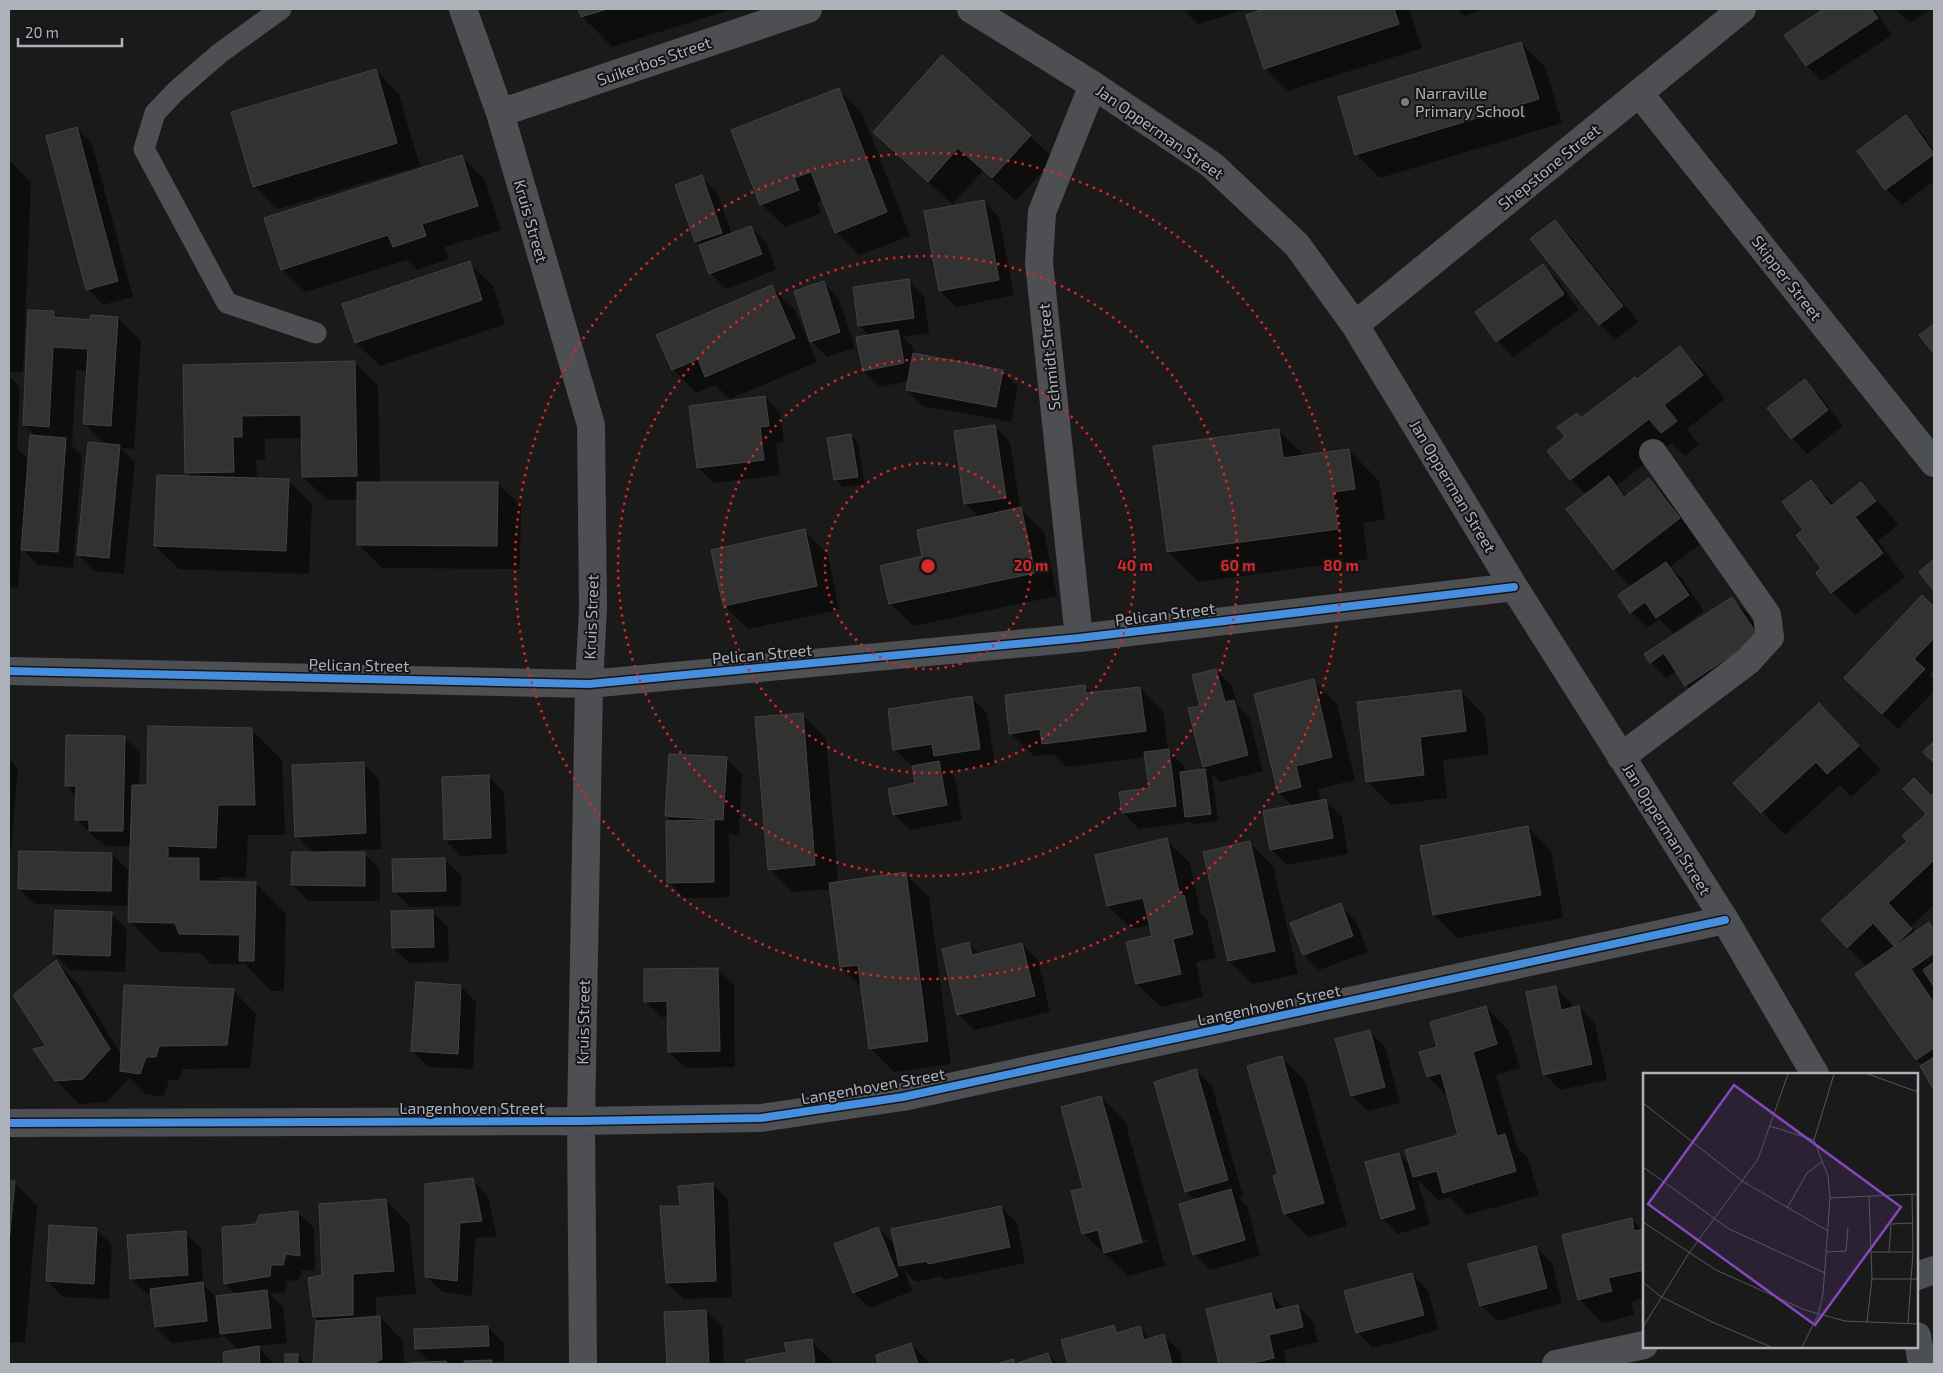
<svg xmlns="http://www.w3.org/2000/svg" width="1943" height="1373" viewBox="0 0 1943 1373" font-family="'Exo 2',sans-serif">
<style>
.shadow{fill:#0007;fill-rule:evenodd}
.building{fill:#323232;stroke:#424346}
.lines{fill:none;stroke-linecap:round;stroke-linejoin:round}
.service{stroke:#4e4f53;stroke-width:21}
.minor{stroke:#4e4f53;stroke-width:28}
.tertiary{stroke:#4e4f53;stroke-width:28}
.cycleway-casing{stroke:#141416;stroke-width:11}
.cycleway{stroke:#468fdf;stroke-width:8}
.ring{fill:none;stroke:#d62828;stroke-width:2.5;stroke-dasharray:2.5 5}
.poi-dot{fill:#797c82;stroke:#141416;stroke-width:2}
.labels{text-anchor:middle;stroke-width:4;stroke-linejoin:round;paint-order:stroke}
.street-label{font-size:16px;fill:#acb1ba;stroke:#141416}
.poi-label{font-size:16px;fill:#acb1ba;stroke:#141416;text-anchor:start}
.inset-road{fill:none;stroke:#54565a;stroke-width:1}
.view{fill:#8547be;fill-opacity:0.15;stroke:#8547be;stroke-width:2.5}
.inset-edge{fill:none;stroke:#acb1ba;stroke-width:2.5}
.centre{fill:#d62828;stroke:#141416;stroke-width:2.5}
.ring-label{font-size:15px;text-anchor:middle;font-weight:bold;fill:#d62828;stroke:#141416;stroke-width:4;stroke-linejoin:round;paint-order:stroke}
</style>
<rect width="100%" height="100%" fill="#1a1a1a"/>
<!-- shadow -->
<path class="shadow" d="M580 9H733L612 47 582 16Z
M1182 9H1248L1198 24Z
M1269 9H1409L1422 48 1288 91 1265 68 1248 16Z
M1457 9H1486L1465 16Z
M1826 9H1875L1892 35 1822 81 1807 66 1786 36Z
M1895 9H1932L1910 23Z
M1521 43 1545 67 1562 123 1380 178 1356 154Z
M942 57 1030 136 1054 159 1016 201 983 171 952 204 874 132Z
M375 70 399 94 420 166 278 209 254 186Z
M839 90 862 113 910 236 859 255 836 232 823 200 817 202 821 213 785 227 761 204Z
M1906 117 1922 133 1934 150V181L1902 205 1886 189Z
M77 128 92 144 133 297 103 305 88 289Z
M461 156 485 180 501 230 445 247 449 259 417 270 407 260 305 292 282 269Z
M9 160 31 182 23 372H9Z
M701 177 717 192 732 234 751 228 767 243 776 270 726 289 710 273 701 246 696 242Z
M984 201 999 217 1014 295 956 307 940 291Z
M1555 221 1571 237 1638 322 1615 340 1600 324Z
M469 263 493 286 505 324 380 366 356 343 344 305Z
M1543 266 1559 281 1579 310 1513 357 1497 341Z
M908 280 924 296 929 333 903 337 913 347 914 354 1002 371 1018 387 1011 422 923 406 907 390 909 381 880 387 864 371 870 336 859 325Z
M824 283 839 299 855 348 827 357 811 341Z
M772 287 795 310 817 362 730 399 715 385 696 393 673 369Z
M54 312 60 319 91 321 118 318 141 341 134 449 121 448 135 462 124 574 94 571 78 555 106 445 85 424 88 371 76 370 72 446 82 455 73 568 38 565 21 548 18 588 9 587V376L20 387 17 448 30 461 37 437 24 425Z
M1680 348 1704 371 1725 399 1687 429 1699 445 1685 456 1672 443 1616 486 1627 496 1649 480 1672 503 1703 542 1670 567 1682 579 1704 611 1673 633 1659 619 1647 628 1631 612V587L1614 569 1586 495 1571 479 1549 451 1567 437 1581 419 1637 381Z
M355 362 378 386 380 483H497L521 506 520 569 382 568 359 545V500H327L303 477V438L265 439V460H256L257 479 288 480 312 504 309 574 179 569 155 546 191 477 186 472 184 366Z
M1804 381 1820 396 1843 426 1807 454 1792 438Z
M765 397 780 413 784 442 776 443 780 475 714 483 698 468Z
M995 426 1010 442 1020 508 1044 532 1057 596 913 626 890 603 924 557 979 517 965 503Z
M1278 430 1305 456 1349 450 1379 481 1385 519 1363 523 1368 559 1199 582 1168 552 1154 447Z
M851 435 858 443 865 484 843 487 836 480Z
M1811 481 1834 504 1861 484 1884 507 1898 525 1878 541 1905 577 1855 615 1832 592 1823 569 1805 530Z
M804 531 828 554 839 610 748 629 724 606 712 551Z
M1922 597 1934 608V670L1929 675 1934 680V691L1898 729 1861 694Z
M1732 598 1748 614 1774 653 1702 700 1686 685 1677 671 1666 678 1651 662Z
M1216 670 1232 686 1237 705 1249 717 1263 771 1220 782 1212 774 1218 821 1194 824 1191 822 1139 829 1123 813 1150 789 1146 757 1067 767 1053 754 1034 756 1010 733 1085 686 1092 694 1140 688 1163 711 1168 750 1184 766 1185 773 1208 770 1204 767 1201 706Z
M1313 681 1337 704 1355 780 1318 789 1322 802 1326 801 1342 817 1348 854 1287 865 1271 850 1293 807 1279 792Z
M1461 691 1484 715 1489 754 1443 760 1447 798 1391 805 1367 781Z
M971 697 987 713 995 765 948 771 955 778 962 820 910 830 894 815 917 784 913 765H910L895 749Z
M1819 705 1881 770 1851 797 1840 785 1785 835 1762 812Z
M802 715 826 738 838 883 905 874 929 897 951 1064 894 1072 871 1049 863 988 841 967 831 889 792 892 769 869Z
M251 729 282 760 285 835H248L246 878 216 877 222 883H256L286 914 284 991H271L245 964H211L200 953 160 952 130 921 132 846H106L92 835 77 819V797L66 786 124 737 140 753 139 786H148Z
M726 758 742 774 739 835 725 834 729 837 730 897 684 898 669 882 673 823 667 816Z
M9 759 18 769 11 849H9Z
M363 764 379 779 381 849 326 851V853L364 854 380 869V901H308L293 885 314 853 296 836Z
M488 776 504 792 507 854 461 856 445 840Z
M1934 794V905L1910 927 1916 933 1929 924 1934 930V1087L1922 1066H1923L1917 1060 1857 974 1867 967 1848 947 1909 841 1927 814 1931 797Z
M1528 827 1551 851 1563 918 1457 938 1434 915Z
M1166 840 1190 863 1201 914 1207 920 1216 958 1196 962 1203 997 1161 1007 1137 984 1154 937 1151 925 1132 929 1108 906Z
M1250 843 1273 866 1298 974 1252 984 1229 961 1204 853Z
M112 854 128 870 127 906 35 904 19 889Z
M445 860 461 875V906L410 907 394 891Z
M1340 905 1356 921 1368 952 1319 970 1304 955Z
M432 911 448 927 449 962 409 963 393 948Z
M111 914 127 929 125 972 70 970 54 954Z
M969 943 980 954 1022 945 1038 960 1050 1012 974 1030 958 1014Z
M56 962 79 985 122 1056 233 990 256 1014 250 1068 183 1069 179 1080H169L164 1097 145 1094 129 1078 107 1102 79 1104 56 1081 48 1047Z
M718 969 734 985 735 1067 685 1068 669 1052 668 1017H661L645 1001Z
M461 986 476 1002 473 1069 428 1067 413 1051Z
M1555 987 1571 1003 1572 1009 1579 1007 1595 1023 1607 1080 1560 1090 1544 1074Z
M1486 1007 1509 1031 1520 1068 1496 1075 1517 1147 1528 1158 1539 1195 1467 1215 1449 1197 1438 1200 1417 1179 1430 1224 1398 1234 1382 1218 1399 1154 1412 1168 1460 1136 1449 1098 1428 1077 1439 1048Z
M1369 1031 1385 1047 1400 1103 1368 1111 1352 1096Z
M1282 1057 1305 1081 1347 1226 1308 1237 1285 1214Z
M1196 1071 1212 1086 1243 1196 1238 1197 1247 1206 1260 1256 1210 1270 1194 1254 1195 1200 1187 1192 1156 1082Z
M1101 1097 1125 1121 1165 1266 1128 1276 1083 1233 1085 1189ZM1148 1239V1242L1117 1251 1114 1249Z
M472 1180 488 1196 497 1237 475 1238 472 1296 442 1292 426 1276Z
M9 1182H14L37 1206 25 1343 9 1342Z
M713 1184 728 1200 732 1297 683 1299 667 1283 681 1208Z
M386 1200 409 1224 416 1294 376 1297V1317H380L403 1341 404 1364H314L318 1321 314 1317 324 1276Z
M1001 1207 1017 1223 1025 1263 944 1280 941 1276 916 1282 904 1269 912 1291 870 1308 854 1293 878 1228 896 1246Z
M298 1213 314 1228 315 1271 302 1270 299 1280 286 1281 285 1292 270 1294 283 1307 287 1343 257 1346 274 1364H225L224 1353 239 1350 222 1334V1337L172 1343 156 1327 152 1294H147L131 1279 185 1233 201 1248 203 1284 216 1297 237 1295 225 1284 257 1225Z
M1631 1219 1642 1230H1644V1298L1631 1302 1634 1315 1602 1323 1579 1299Z
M96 1229 112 1245 109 1299 63 1297 47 1281Z
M1536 1247 1552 1263 1562 1303 1497 1321 1481 1305Z
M1412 1274 1428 1290 1439 1330 1373 1348 1357 1332Z
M1271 1295 1285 1309 1298 1306 1313 1322 1318 1342 1284 1350 1287 1364H1221L1207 1310Z
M706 1311 722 1327 724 1364H668L666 1313Z
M488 1327 504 1343V1361L492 1362 495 1364H411L430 1363 416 1349Z
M1114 1327 1120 1333 1139 1327 1151 1339 1164 1336 1180 1351 1183 1364H1069L1062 1341Z
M811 1341 835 1364H747V1361L788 1353Z
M911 1345 931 1364H880L877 1356Z
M1048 1354 1058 1364H1017Z
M286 1355H298L305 1364H286Z"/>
<!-- building -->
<path class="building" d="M578 9H607L581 17Z
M1265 9H1394L1399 24 1264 69 1246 15Z
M1824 9H1871L1878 18 1806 66 1784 35Z
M1521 42 1539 99 1355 155 1338 97Z
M942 55 1031 135 992 178 958 148 928 182 873 132Z
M376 69 397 143 253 187 231 112Z
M839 88 887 212 835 233 811 172 794 178 799 190 760 205 731 130Z
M1906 115 1934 154 1885 190 1857 151Z
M77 127 118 281 86 290 46 136Z
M462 155 478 206 422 224 426 236 393 247 388 235 281 270 264 218Z
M702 175 722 233 695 242 675 185Z
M984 200 999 280 939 291 924 211Z
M1555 220 1623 306 1599 325 1530 239Z
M751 226 762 254 709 274 699 245Z
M470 261 482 300 355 343 342 304Z
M1543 264 1564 294 1496 342 1475 312Z
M909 279 914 318 858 326 853 287Z
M824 281 840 332 810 342 794 291Z
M772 285 795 338 705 377 698 359 672 370 656 335Z
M28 310 54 311V317L90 320 91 315 118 317 111 426 83 424 88 349 53 347 49 427 23 425Z
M1934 324V354L1919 335Z
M898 330 904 363 863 371 856 337Z
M1680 346 1703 375 1664 405 1677 421 1661 433 1649 419 1570 480 1547 451 1565 437 1557 427 1577 413 1581 418 1635 377 1637 379Z
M913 353 1003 370 996 407 906 390Z
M355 361 357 476 302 477 301 415 242 416V437H233L234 472 185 473 183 365Z
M1805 379 1828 410 1791 439 1767 408Z
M765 396 769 426 760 427 764 460 697 468 689 406Z
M995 425 1006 498 964 504 954 431Z
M1279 429 1283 458 1349 449 1355 489 1333 492 1338 529 1167 552 1153 446Z
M851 434 858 477 834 480 827 438Z
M30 435 66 438 58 552 21 550Z
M88 442 120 445 109 558 77 555Z
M157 475 289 479 286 551 154 546Z
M1609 476 1624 497 1649 478 1680 518 1613 570 1566 509Z
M1811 480 1831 506 1861 482 1876 501 1855 517 1883 553 1831 593 1816 573 1821 568 1796 535 1803 530 1782 502Z
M357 482H498L497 546 357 545Z
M1021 507 1035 573 889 604 880 566 922 556 917 530Z
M805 529 817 586 723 606 711 550Z
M1934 559V591L1919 572Z
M1666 562 1689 595 1656 618 1645 602 1630 613 1618 595Z
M1922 595 1934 607V638L1914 659 1925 669 1882 714 1844 678Z
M1732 597 1759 637 1685 686 1664 653 1650 663 1644 654Z
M1216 669 1225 702 1234 700 1248 755 1203 767 1188 708 1200 706 1192 675Z
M1314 679 1332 757 1296 766 1301 787 1278 793 1254 694Z
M1085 685 1086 693 1140 687 1146 731 1042 744 1040 729 1009 734 1005 695Z
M1461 690 1466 731 1420 737 1424 775 1366 782 1357 702Z
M972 696 980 749 934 756 932 744 893 750 888 709Z
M1819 703 1859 746 1827 774 1816 762 1761 813 1733 783Z
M803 713 815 865 768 870 755 717Z
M148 726 252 728 255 805H218L216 848 168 846V858H199V881L256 882 254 961H239L240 935 179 934 175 923 128 922 132 785H147Z
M66 735 125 736 123 831H89V820H75L76 786H65Z
M1934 741V763L1923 752Z
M1169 749 1176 806 1122 813 1119 792 1149 788 1144 752Z
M669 754 727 757 723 820 665 816Z
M939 761 947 805 893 815 888 789 915 783 912 766Z
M364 762 366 833 295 837 292 765Z
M1205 769 1211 814 1185 817 1180 772Z
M489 775 491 838 444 840 442 777Z
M1914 778 1931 796 1934 792V860L1888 903 1912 929 1894 946 1873 923 1847 948 1821 920 1907 841 1902 836 1926 814 1903 789Z
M1326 799 1333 838 1270 850 1263 811Z
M714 820V882L667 883 666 821Z
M1528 826 1541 895 1433 915 1420 846Z
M1167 838 1180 896 1184 895 1193 934 1173 939 1181 974 1136 984 1126 942 1152 936 1143 898 1107 906 1095 855Z
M1250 841 1275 951 1228 961 1203 852Z
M19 851 112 853 111 891 18 889Z
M292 852H365V886L291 885Z
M445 858 446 891 393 892 392 859Z
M906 872 928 1041 869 1049 858 965 840 967 829 883Z
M1341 903 1353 936 1303 955 1290 923Z
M55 910 112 912 110 956 53 954Z
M433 910 434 947 392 948 391 911Z
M1929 922 1934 930V953L1911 969 1934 1003V1048L1916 1060 1855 974Z
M969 942 972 955 1022 943 1035 996 957 1015 942 949Z
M56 960 110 1049 83 1079 55 1081 33 1049 46 1046 13 995Z
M1934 962V987L1923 970Z
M718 968 720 1051 668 1052 667 1001 644 1002V969Z
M416 982 461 985 458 1054 411 1051Z
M124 985 234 989 227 1045 159 1046 156 1057H146L140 1074 120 1071Z
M1556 986 1561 1010 1579 1006 1592 1064 1543 1075 1526 992Z
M1486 1006 1497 1044 1473 1052 1497 1136 1505 1134 1516 1171 1443 1193 1437 1171 1413 1177 1405 1150 1458 1135 1441 1073 1427 1077 1419 1052 1437 1047 1430 1022Z
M1370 1030 1385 1087 1351 1096 1335 1039Z
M1282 1056 1324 1203 1284 1214 1273 1176 1278 1174 1247 1066Z
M1934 1057V1090L1920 1066Z
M1196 1069 1228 1180 1185 1192 1154 1082Z
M1101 1096 1142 1242 1104 1253 1098 1230 1082 1234 1071 1191 1083 1188 1061 1107Z
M1399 1153 1415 1209 1381 1219 1365 1162Z
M473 1178 482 1221 460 1223 457 1281 425 1277V1184Z
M9 1181H15L9 1243Z
M713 1183 716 1281 666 1283 660 1206H680L678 1186Z
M1231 1189 1245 1240 1193 1255 1179 1204Z
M386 1199 394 1271 353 1274V1315L313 1317 308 1278 322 1275 319 1204Z
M1001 1206 1010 1247 928 1264 927 1261 899 1266 891 1229Z
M298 1211 300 1256 286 1254 283 1265H271L270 1276 224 1284 222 1227 256 1224 259 1215Z
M1632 1218 1634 1231 1644 1229V1270L1608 1278 1612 1291 1578 1300 1562 1235Z
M49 1225 97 1228 94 1284 46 1281Z
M878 1227 898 1276 853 1293 834 1244Z
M186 1231 188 1275 130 1279 127 1235Z
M1536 1246 1547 1288 1480 1306 1468 1264Z
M1412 1273 1424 1315 1356 1333 1344 1291Z
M203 1282 207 1321 155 1327 150 1289Z
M267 1290 271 1328 220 1334 216 1296Z
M1271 1293 1275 1310 1298 1305 1303 1327 1269 1335 1274 1358 1249 1364H1219L1206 1309Z
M706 1310 709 1364H667L664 1312Z
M380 1316 382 1359 373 1364H313L316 1321Z
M1114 1325 1117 1333 1140 1326 1144 1340 1164 1334 1172 1364H1068L1061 1340Z
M488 1326 489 1346 415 1349 414 1329Z
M812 1339 815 1364H746V1360L787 1352 784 1343Z
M911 1343 918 1364H878L876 1355Z
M259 1346 260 1364H224L223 1352Z
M1048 1353 1052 1364H996L1013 1359 1015 1364Z
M285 1354H298V1364H285Z
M492 1360V1364H464V1361Z
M446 1361 447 1364 409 1363Z"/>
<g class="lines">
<!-- service -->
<path class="service" d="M281 9 220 53 176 91 155 113 144 149 227 303 316 333"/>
<!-- minor -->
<path class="minor" d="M463 9 500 113 591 425 593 609 589 684 581 1121 583 1364
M971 9 1093 85 1212 165 1297 245 1355 325 1514 587 1725 920 1815 1074
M1639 93 1934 463
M500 113 808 9
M1355 325 1742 9
M1079 638 1039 263 1042 212 1093 85
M9 671 589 684 1079 638 1514 587
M1621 757 1748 661 1770 637 1767 615 1653 453
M9 1123 581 1121 761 1118 903 1097 1725 920
M1917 1336 1922 1364"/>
<!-- tertiary -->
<path class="tertiary" d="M1917 1276 1934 1270
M1556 1364 1644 1345"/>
<!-- cycleway casing -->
<g class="cycleway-casing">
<path id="cycleway" d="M9 671 589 684 1079 638 1514 587
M9 1123 581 1121 761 1118 903 1097 1725 920"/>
</g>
<!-- cycleway -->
<use href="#cycleway" class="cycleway"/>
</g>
<!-- distance rings -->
<g class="ring">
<circle cx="928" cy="566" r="103"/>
<circle cx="928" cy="566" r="207"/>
<circle cx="928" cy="566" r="310"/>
<circle cx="928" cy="566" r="413"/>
</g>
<!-- markers -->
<circle class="poi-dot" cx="1405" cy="102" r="5"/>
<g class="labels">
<!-- street labels -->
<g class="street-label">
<text transform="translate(654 61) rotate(-19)" y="6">Suikerbos Street</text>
<text transform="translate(1160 132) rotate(35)" y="6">Jan Opperman Street</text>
<text transform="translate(1549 167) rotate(-39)" y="6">Shepstone Street</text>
<text transform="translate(531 221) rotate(74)" y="6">Kruis Street</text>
<text transform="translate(1787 278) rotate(52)" y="6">Skipper Street</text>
<text transform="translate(1049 357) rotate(-96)" y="6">Schmidt Street</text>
<text transform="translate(1453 486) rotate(59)" y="6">Jan Opperman Street</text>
<text transform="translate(1165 614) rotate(-7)" y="6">Pelican Street</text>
<text transform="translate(591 617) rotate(-88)" y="6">Kruis Street</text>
<text transform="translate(762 654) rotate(-5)" y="6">Pelican Street</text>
<text transform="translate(359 665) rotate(1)" y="6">Pelican Street</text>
<text transform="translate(1667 829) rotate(58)" y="6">Jan Opperman Street</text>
<text transform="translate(1269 1005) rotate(-12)" y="6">Langenhoven Street</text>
<text transform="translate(583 1022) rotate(-89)" y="6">Kruis Street</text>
<text transform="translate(873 1086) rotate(-10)" y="6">Langenhoven Street</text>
<text x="472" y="1114">Langenhoven Street</text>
</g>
<!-- poi labels -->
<g class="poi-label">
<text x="1415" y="99">Narraville<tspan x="1415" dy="18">Primary School</tspan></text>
</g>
</g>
<!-- overview -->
<g transform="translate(1643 1073)">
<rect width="275" height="275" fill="#1a1a1a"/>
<path class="inset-road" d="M225 1 275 19M0 30 99 108 185 158M127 53 171 67M171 67 191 1M0 94 86 156 182 200M187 125 275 121M144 135 164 100 180 88M0 149 73 197 162 237 202 248 275 251M183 179 203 178 205 155M229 179H270M246 179 248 151 270 150M229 206H275M0 209 17 223 69 249 128 274M224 249 229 206 226 123M265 251 270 179 269 121M0 254 46 180 115 86 145 1M159 274 175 242 180 221 187 125 185 103 171 67"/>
<path class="view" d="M91 12 258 134 172 252 5 131Z"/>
<rect width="275" height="275" class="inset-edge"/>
</g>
<circle cx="928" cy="566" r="8" class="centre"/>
<g class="ring-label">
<text x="1031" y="571">20 m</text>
<text x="1135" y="571">40 m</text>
<text x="1238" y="571">60 m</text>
<text x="1341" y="571">80 m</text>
</g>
<!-- border -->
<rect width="1943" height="1373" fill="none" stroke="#acb1ba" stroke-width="20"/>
<!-- scale -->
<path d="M18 38v8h104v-8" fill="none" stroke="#acb1ba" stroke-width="2.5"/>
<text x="25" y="38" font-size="15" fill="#acb1ba" stroke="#141416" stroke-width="4" paint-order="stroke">20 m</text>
</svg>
